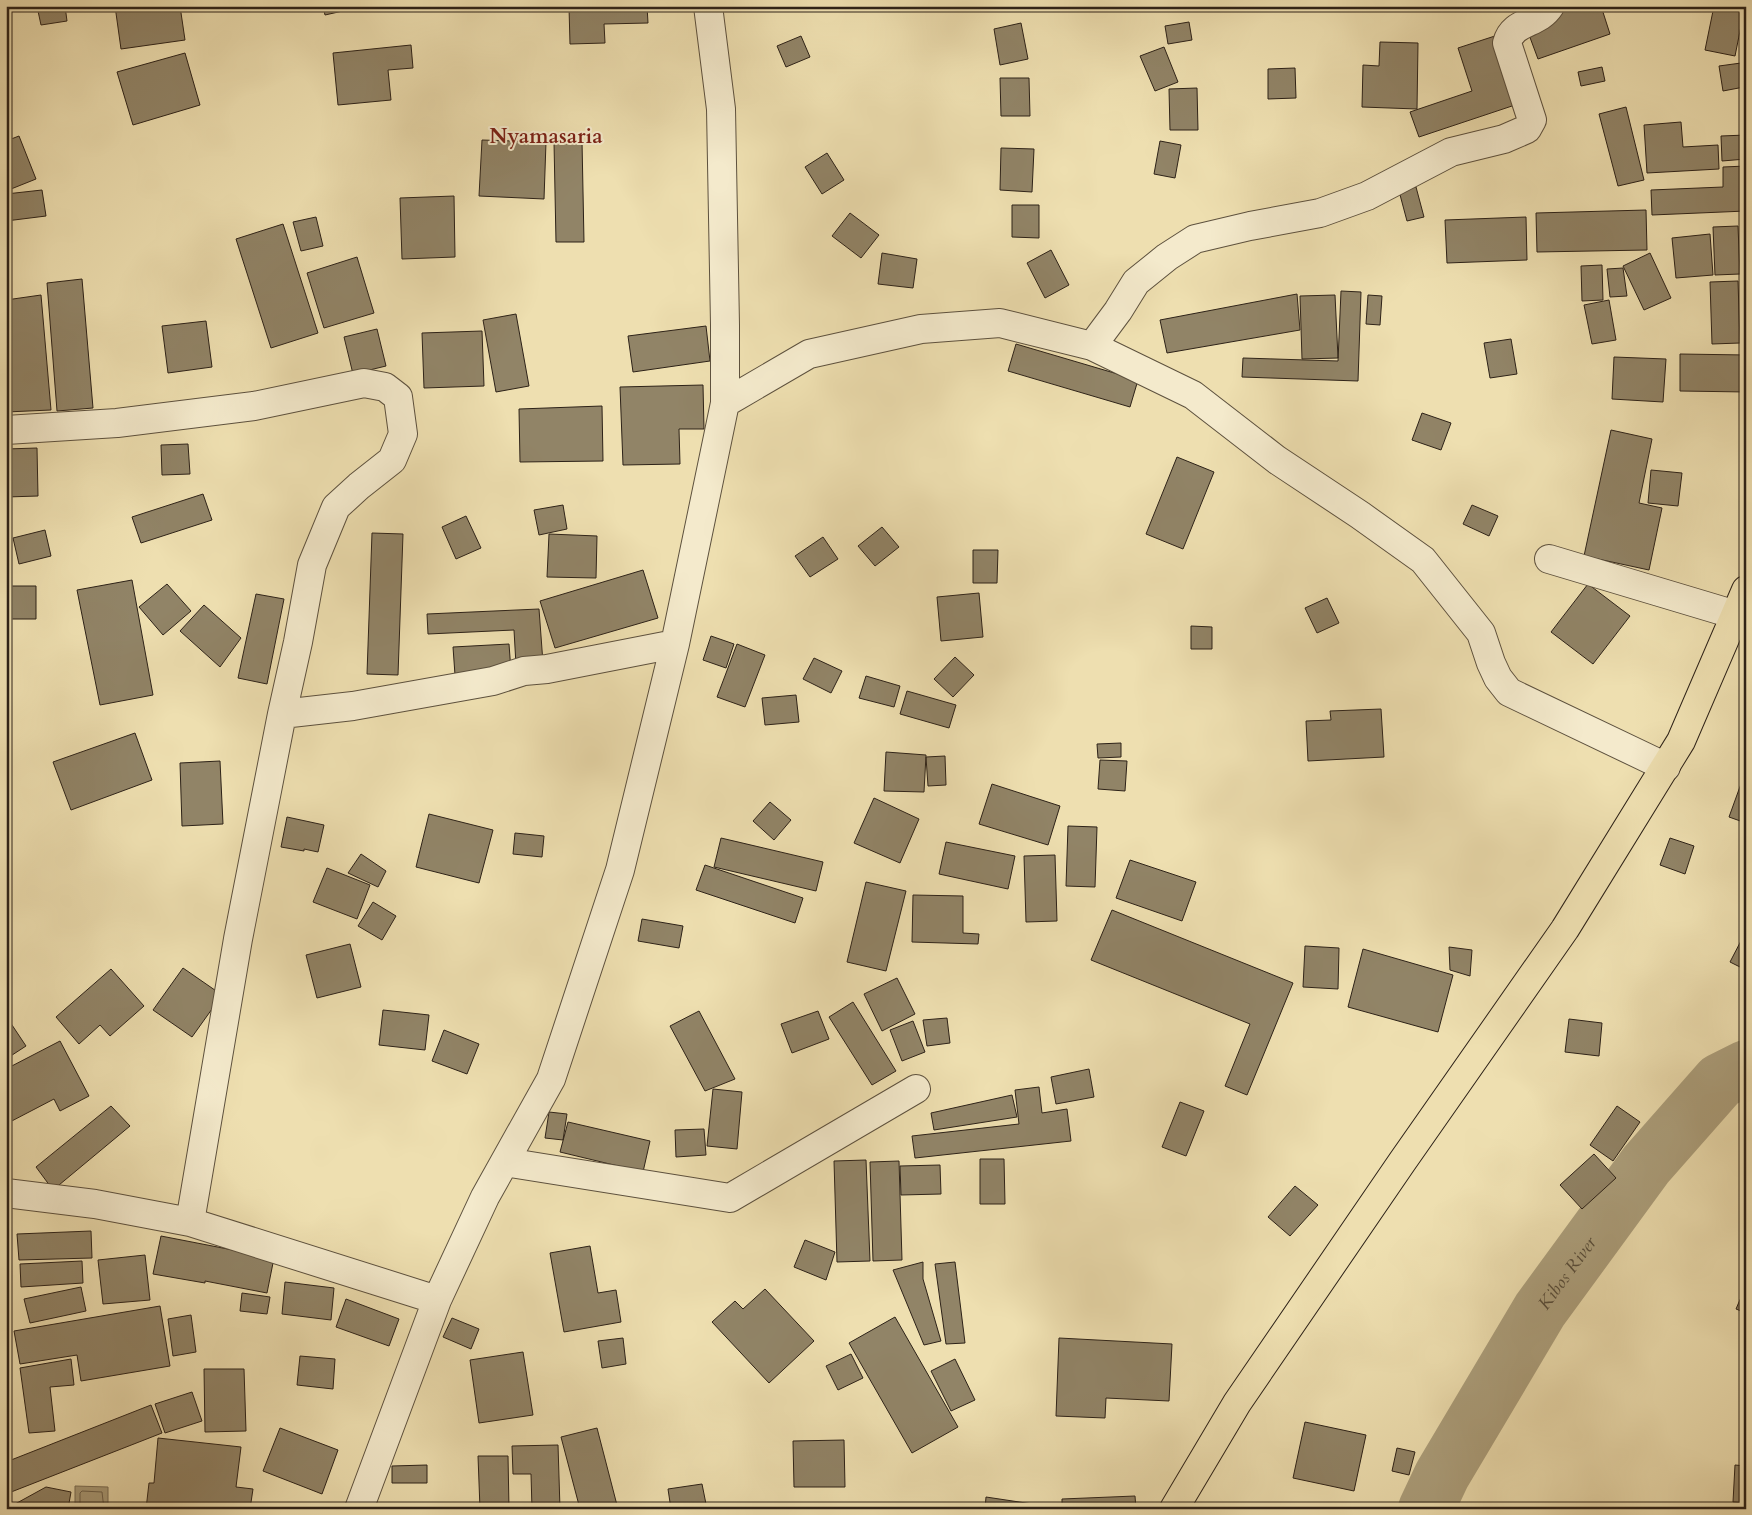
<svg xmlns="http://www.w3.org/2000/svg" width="1752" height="1515" viewBox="0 0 1752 1515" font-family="Cardo,serif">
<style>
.water{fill:#ac9f7c;stroke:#796d54}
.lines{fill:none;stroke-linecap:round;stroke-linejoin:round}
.shore{stroke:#6c604a;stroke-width:1}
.river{stroke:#ac9f7c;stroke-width:56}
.building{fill:#918467;stroke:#2d2218}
.minor-casing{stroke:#5d513e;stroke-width:30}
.major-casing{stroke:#2d2218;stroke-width:30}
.minor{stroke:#f4eacc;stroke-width:28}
.major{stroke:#eedfb0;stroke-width:28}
.labels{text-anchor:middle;stroke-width:4;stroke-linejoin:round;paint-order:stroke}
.water-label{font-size:18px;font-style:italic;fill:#594e3b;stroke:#f4eacc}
.district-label{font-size:21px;font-weight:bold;fill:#7a1f14;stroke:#f4eacc}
</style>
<rect width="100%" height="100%" fill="#eedfb0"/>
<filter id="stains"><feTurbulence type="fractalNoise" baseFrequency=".004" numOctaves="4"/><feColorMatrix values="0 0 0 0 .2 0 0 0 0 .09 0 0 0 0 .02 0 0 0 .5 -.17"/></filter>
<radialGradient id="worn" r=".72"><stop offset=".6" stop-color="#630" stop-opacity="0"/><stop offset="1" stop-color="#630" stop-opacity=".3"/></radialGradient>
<!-- water -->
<path class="water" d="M75 1486 108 1487V1509H75Z"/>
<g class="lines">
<!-- shore -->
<path class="shore" d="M80 1509V1493L82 1491 102 1492 104 1509"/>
<!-- river -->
<path class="river" id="s1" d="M1426 1509 1442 1475 1540 1310 1646 1165 1720 1081 1746 1068"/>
</g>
<!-- building -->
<path class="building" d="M65 6 67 21 41 25 38 11Z
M115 6H180L185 40 121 49Z
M323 6H365L325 15Z
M647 6 648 23 604 24 605 43 570 44 569 7Z
M1578 6H1601L1610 34 1538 59 1525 24Z
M1714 6H1745L1735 56 1705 50Z
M1189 22 1192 40 1168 44 1165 26Z
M1021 23 1028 59 1000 65 994 29Z
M1501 34 1524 102 1419 137 1410 112 1472 91 1458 48Z
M801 36 810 57 786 67 777 46Z
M1380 42 1418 43 1417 109 1362 107 1363 65 1379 66Z
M411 45 413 68 388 70 391 100 338 105 333 53Z
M1164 47 1178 82 1155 91 1140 56Z
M185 53 200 105 133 125 117 72Z
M1741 63 1744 87 1723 91 1719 66Z
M1602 67 1605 81 1581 86 1578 72Z
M1295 68 1296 98 1268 99V69Z
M1000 78H1029L1030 116H1001Z
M1197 88 1198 130H1170L1169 89Z
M1626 107 1644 180 1618 186 1599 114Z
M1681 122 1683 147 1718 145 1719 169 1647 173 1644 125Z
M1746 135V159L1722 161 1721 136Z
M19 136 36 179 6 191V141Z
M482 140 546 142 544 199 479 196Z
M582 141 584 242H556L554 142Z
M1160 141 1181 145 1175 178 1154 174Z
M1001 148 1034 149 1032 192 1000 190Z
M827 153 844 180 822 194 805 167Z
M1746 166V211L1652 215 1651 190 1723 187V167Z
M1416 187 1424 217 1407 221 1399 191Z
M42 190 46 216 6 221V194Z
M454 196 455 257 402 259 400 198Z
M1012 205H1039V238L1012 237Z
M1646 210 1647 250 1537 252 1536 213Z
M850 213 879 235 861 258 832 236Z
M316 217 323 246 301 251 293 222Z
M1526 217 1527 260 1447 263 1445 220Z
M283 224 318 333 271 348 236 239Z
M1738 226 1740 274 1715 275 1713 227Z
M1710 234 1713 275 1676 278 1672 238Z
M1051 250 1069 285 1045 298 1027 263Z
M882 253 917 259 913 288 878 284Z
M1650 253 1671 298 1644 310 1623 266Z
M357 257 374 313 324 328 307 273Z
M1602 265 1603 300 1582 301 1581 266Z
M1623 268 1627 296 1610 297 1607 269Z
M82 279 93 408 57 411 47 283Z
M1738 281 1740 343 1712 344 1710 282Z
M1341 291 1361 292 1358 381 1242 377 1243 358 1338 361Z
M1297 294 1300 330 1167 353 1160 320Z
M41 295 51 410 6 412V300Z
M1335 295 1338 358 1302 359 1300 296Z
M1368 295 1382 296 1380 325 1366 324Z
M1609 300 1616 340 1592 344 1584 305Z
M516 314 529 386 496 392 483 320Z
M206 321 212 367 168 373 162 326Z
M706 326 710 361 633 372 628 336Z
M377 329 386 366 353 374 344 337Z
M482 331 484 386 424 388 422 333Z
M1511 339 1517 374 1490 378 1484 343Z
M1016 344 1138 380 1130 407 1008 371Z
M1680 354 1746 355V392L1680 391Z
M1614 357 1666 359 1663 402 1612 399Z
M703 385 704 429H679L680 464 623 465 620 387Z
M602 406 603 461 520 462 519 409Z
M1422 413 1451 423 1441 450 1412 440Z
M1611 430 1652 439 1639 503 1662 508 1649 570 1584 556Z
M188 444 190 474 162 475 161 445Z
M37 448 38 496 6 497V449Z
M1177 457 1214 472 1183 549 1146 534Z
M1651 470 1682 473 1678 506 1648 503Z
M203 494 212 520 141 543 132 517Z
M563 505 567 529 539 535 534 510Z
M1472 505 1498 516 1489 536 1463 524Z
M466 516 481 548 456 559 442 527Z
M882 527 899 547 875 566 858 546Z
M45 530 51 556 19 564 13 538Z
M372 533 403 534 398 675 367 674Z
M549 534 597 536 596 578 547 577Z
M823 537 838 559 810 577 795 556Z
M973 550H998L997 583H973Z
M643 570 658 618 555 648 540 601Z
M132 580 153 695 100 705 77 590Z
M167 584 191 611 163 635 139 607Z
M1588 584 1630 616 1593 664 1551 632Z
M6 586H36V619H6Z
M979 593 983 637 941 641 937 597Z
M256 594 284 599 267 684 238 678Z
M1327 598 1339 623 1317 633 1305 608Z
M204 605 241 638 220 667 180 631Z
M539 609 543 663 516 665 514 630 428 634 427 614Z
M1191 626 1212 627V649H1191Z
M711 636 734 644 726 668 703 660Z
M509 644 511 671 455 675 453 647Z
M737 644 765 655 745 707 717 697Z
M955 657 974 675 953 697 934 679Z
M814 658 842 671 831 693 803 679Z
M866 676 900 686 894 707 859 698Z
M907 691 956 705 949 728 900 714Z
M796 695 799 722 765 725 762 698Z
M1381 709 1384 757 1308 761 1306 721 1331 720 1330 711Z
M135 733 152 780 71 810 53 762Z
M1121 743V757L1098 758 1097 744Z
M886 752 926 755 924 792 884 791Z
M945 756 946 785 928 786 926 757Z
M1100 760 1127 761 1125 791 1098 789Z
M220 761 223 824 182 826 180 763Z
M1746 770V823L1729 817Z
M992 784 1060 806 1048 845 979 824Z
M874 798 919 819 900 863 854 843Z
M770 802 791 820 774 840 753 821Z
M429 814 493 830 479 883 416 867Z
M287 817 324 825 318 852 304 849V851L281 847Z
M1068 826 1097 827 1095 887 1066 886Z
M515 833 544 836 542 857 513 854Z
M721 838 823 862 816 891 714 867Z
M1670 838 1694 846 1685 874 1660 865Z
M946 842 1015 856 1008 889 939 874Z
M361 854 386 871 378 887 348 873Z
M1055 855 1057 921 1026 922 1024 856Z
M1130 860 1196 882 1182 921 1116 898Z
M705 865 803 898 795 923 696 890Z
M327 868 370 885 357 919 313 902Z
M866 882 906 891 886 971 847 962Z
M913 895 963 896V933L979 934 978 944 912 942Z
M373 902 396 916 382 940 358 926Z
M1112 910 1293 983 1247 1095 1225 1086 1250 1024 1091 960Z
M642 919 683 926 679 948 638 941Z
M1743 937 1746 939V970L1730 962Z
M350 944 361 987 317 998 306 955Z
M1305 946 1339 948 1338 989 1303 987Z
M1449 947 1472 950 1470 976 1450 970Z
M1363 949 1453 975 1438 1032 1348 1007Z
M183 968 222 995 192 1037 153 1010Z
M111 969 144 1006 110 1036 100 1025 79 1044 56 1017Z
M897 978 915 1014 882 1031 864 994Z
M853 1002 896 1071 872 1085 829 1017Z
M383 1010 429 1015 425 1050 379 1045Z
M699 1011 735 1079 705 1091 670 1026Z
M818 1011 829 1039 792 1053 781 1024Z
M6 1016 26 1046 6 1059Z
M947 1018 950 1043 927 1046 923 1020Z
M1569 1019 1602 1023 1599 1056 1565 1052Z
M913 1021 925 1052 902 1061 890 1030Z
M444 1030 479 1044 467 1074 432 1061Z
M60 1041 89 1096 60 1111 54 1099 6 1124V1069Z
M1089 1069 1094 1097 1056 1104 1051 1077Z
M1039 1087 1042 1113 1067 1109 1071 1141 915 1158 912 1136 1019 1124 1015 1090Z
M713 1089 742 1092 737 1149 707 1146Z
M1012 1095 1017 1117 934 1130 931 1113Z
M1180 1102 1204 1111 1186 1156 1162 1147Z
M111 1106 130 1126 53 1190 36 1167Z
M1617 1106 1640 1122 1613 1161 1590 1145Z
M549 1112 567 1114 563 1140 545 1138Z
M568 1122 650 1141 643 1172 560 1152Z
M704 1129 706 1155 676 1157 675 1130Z
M1594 1154 1616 1178 1582 1209 1560 1185Z
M980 1159H1004L1005 1204H980Z
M866 1160 870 1261 837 1262 834 1161Z
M899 1161 902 1260 873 1261 870 1162Z
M940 1165 941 1194 901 1195 900 1166Z
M1295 1186 1318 1205 1290 1236 1268 1217Z
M91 1231 92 1258 19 1260 17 1234Z
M161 1236 274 1258 267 1293 205 1281V1283L153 1274Z
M805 1240 835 1252 826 1280 794 1267Z
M590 1246 598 1293 616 1290 621 1322 564 1332 550 1253Z
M145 1255 150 1300 103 1304 98 1260Z
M82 1261 83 1283 21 1287 20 1264Z
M923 1262V1279L941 1341 924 1345 893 1270Z
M955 1262 965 1343 946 1344 935 1264Z
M285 1282 334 1288 331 1320 282 1314Z
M81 1287 86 1311 30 1323 24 1299Z
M1745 1288H1746V1313L1736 1309Z
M765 1289 814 1341 769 1383 712 1322 735 1301 743 1309Z
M242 1293 270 1297 267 1314 240 1311Z
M346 1299 399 1319 389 1346 336 1327Z
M160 1306 170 1366 81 1381 77 1355 20 1364 14 1331Z
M191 1315 196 1352 173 1356 168 1319Z
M895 1317 958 1427 912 1453 849 1343Z
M452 1318 479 1329 471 1349 443 1337Z
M623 1338 626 1364 602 1368 598 1341Z
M1059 1338 1172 1344 1169 1401 1106 1398 1105 1418 1056 1416Z
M523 1352 533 1415 479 1423 470 1360Z
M851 1354 863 1378 838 1390 826 1366Z
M300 1356 335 1359 333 1389 297 1385Z
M71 1359 74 1385 50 1387 55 1431 29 1433 20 1368Z
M955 1359 975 1400 951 1411 931 1371Z
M204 1369H244L246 1431 205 1432Z
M192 1392 202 1421 165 1433 155 1404Z
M151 1405 162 1433 6 1494V1462Z
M1305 1422 1366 1435 1354 1491 1293 1478Z
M280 1428 338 1450 322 1494 263 1471Z
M597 1428 618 1509H580L561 1437Z
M158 1438 241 1447 236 1487 253 1489 250 1509H146L149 1483H154Z
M844 1440 845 1487H794L793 1441Z
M558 1445 560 1509H532L531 1474H513L512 1446Z
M1397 1448 1415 1452 1409 1475 1392 1471Z
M478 1456H508L509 1509H480Z
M427 1465V1483H392V1466Z
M1735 1465 1746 1466V1503L1733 1502Z
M702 1484 707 1509H671L668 1489Z
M46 1487 71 1492 68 1509H6Z
M1135 1496 1136 1509H1062V1499Z
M986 1497 1059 1508V1509H985Z"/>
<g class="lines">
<!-- minor casing -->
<g class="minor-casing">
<path id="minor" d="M1092 346 1118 311 1136 282 1167 257 1195 239 1250 226 1320 213 1367 196 1451 152 1504 139 1527 129 1532 120 1507 43C1513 20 1538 25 1550 6
M725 403 809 354 921 329 1000 323 1092 346 1193 395 1277 460 1360 515 1423 560 1481 633 1491 663 1498 678 1509 692 1666 767
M6 430 117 423 254 406 364 383 385 387 398 397 403 434 392 460 359 486 336 507 312 565 298 642 282 714 238 939 190 1222
M1549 559 1746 618
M282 714 353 706 493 681 524 671 547 669 675 644
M505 1162 730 1198 916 1089
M6 1193 95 1204 190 1222 437 1300
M359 1509 437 1300 485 1197 551 1079 620 870 675 644 725 403V325L721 109 708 6"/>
</g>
<!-- major casing -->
<g class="major-casing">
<path id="major" d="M1174 1509 1237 1403 1402 1162 1565 929 1681 741 1746 590"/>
</g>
<!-- minor -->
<use href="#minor" class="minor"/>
<!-- major -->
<use href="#major" class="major"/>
</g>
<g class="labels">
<!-- water labels -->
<g class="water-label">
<text dy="6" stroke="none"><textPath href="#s1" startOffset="275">Kibos River</textPath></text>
</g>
<!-- district labels -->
<g class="district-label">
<text x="546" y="143">Nyamasaria</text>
</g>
</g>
<!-- margin -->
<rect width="1752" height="1515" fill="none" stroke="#eedfb0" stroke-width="25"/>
<rect x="8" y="8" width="1737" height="1500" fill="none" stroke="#2d2218" stroke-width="2.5"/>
<rect x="12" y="12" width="1727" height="1490" fill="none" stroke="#2d2218"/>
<rect width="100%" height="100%" filter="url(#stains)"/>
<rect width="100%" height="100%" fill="url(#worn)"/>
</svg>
